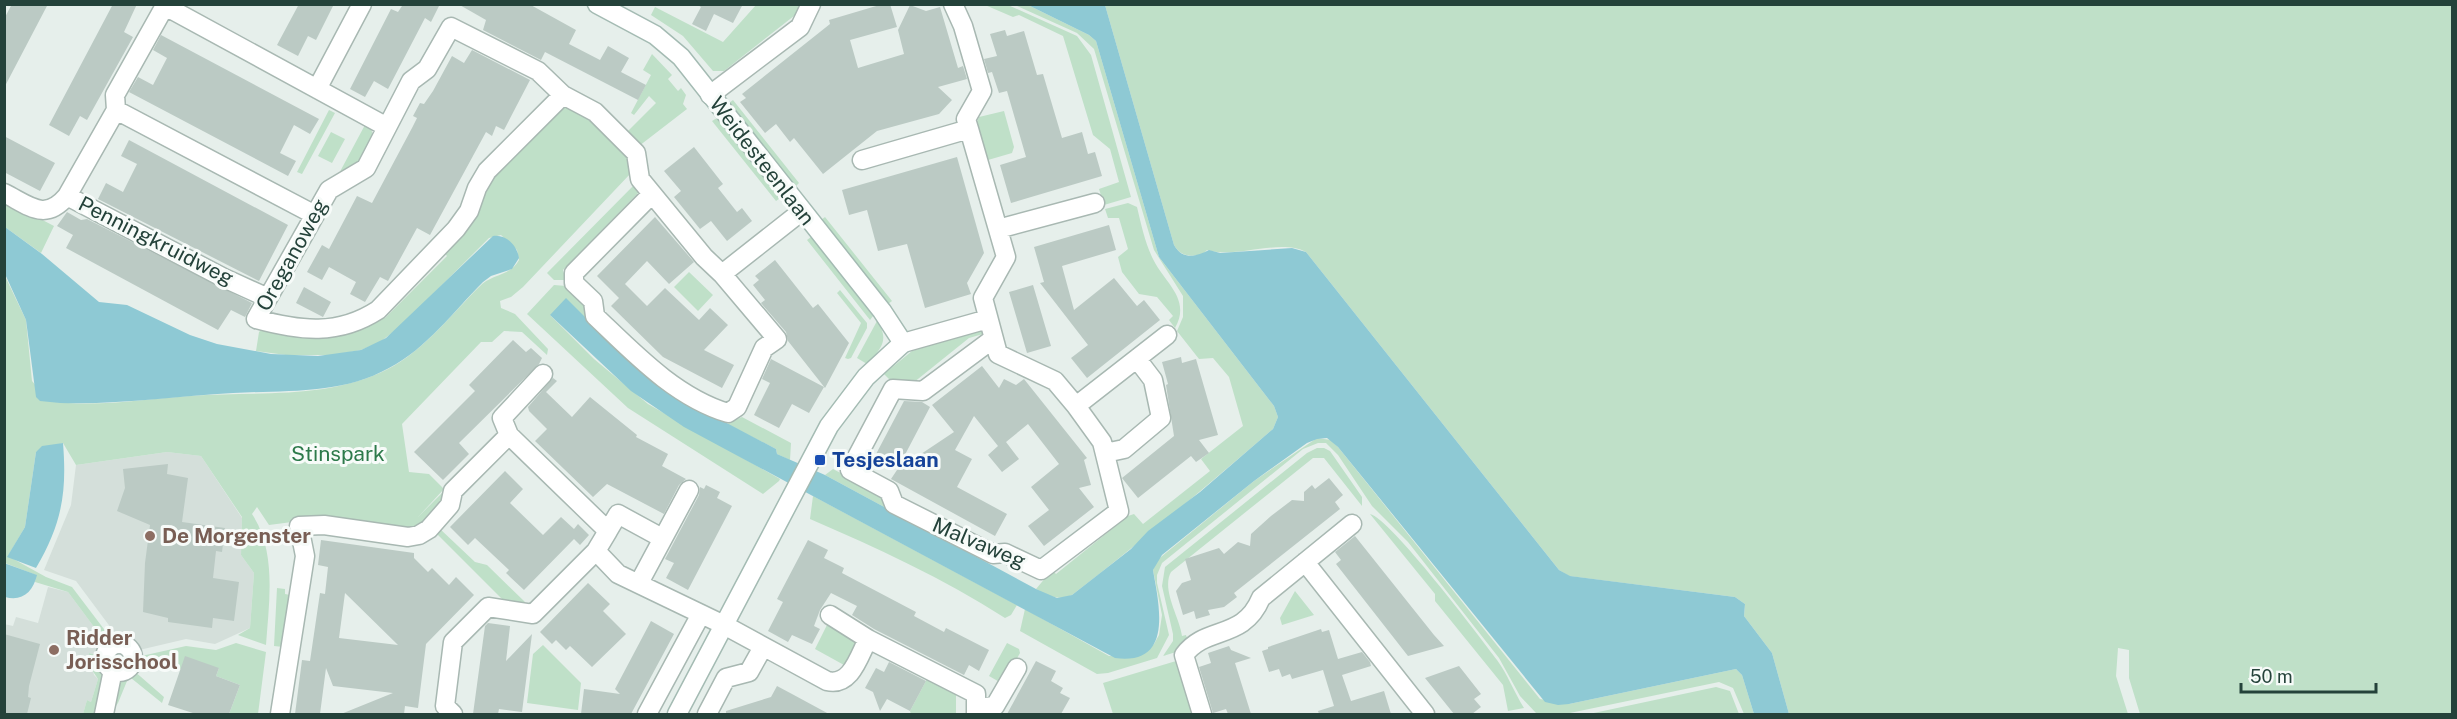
<svg xmlns="http://www.w3.org/2000/svg" width="2457" height="719" viewBox="0 0 2457 719" font-family="'Public Sans',sans-serif">
<style>
.built{fill:#d4dfda}
.green{fill:#bfe0c8}
.water{fill:#8ec9d4}
.building{fill:#bbcac4;fill-rule:evenodd}
.lines{fill:none;stroke-linecap:round;stroke-linejoin:round}
.street-casing{stroke:#a8b8b2;stroke-width:21}
.secondary-casing{stroke:#a4bbb3;stroke-width:21}
.street{stroke:#fff;stroke-width:18}
.secondary{stroke:#fff;stroke-width:18}
.transit-dot{fill:#1a4fb4;stroke:#f7fbf9;stroke-width:2}
.education-dot{fill:#8d6e63;stroke:#f7fbf9;stroke-width:2}
.labels{text-anchor:middle;stroke-width:6;stroke-linejoin:round;paint-order:stroke}
.street-label{font-size:21px;fill:#24423a;stroke:#f7fbf9}
.park-label{font-size:21px;fill:#2d7a4b;stroke:#f7fbf9}
.transit-label{font-size:21px;font-weight:bold;fill:#164399;stroke:#f7fbf9;text-anchor:start}
.education-label{font-size:21px;font-weight:bold;fill:#785e54;stroke:#f7fbf9;text-anchor:start}
</style>
<rect width="100%" height="100%" fill="#e6efeb"/>
<!-- built -->
<path class="built" d="M167 452 201 456 242 518 241 555 254 573 250 628 215 644 186 639 135 651 131 644 120 640 76 581 44 570 71 505 76 465Z
M48 587 68 592 97 631 93 635 105 646 100 656 89 653 94 675 98 679 91 702 87 700 83 714H5L4 624 13 626 16 617 38 623Z"/>
<!-- green -->
<path class="green" d="M756 5H802L799 12 724 71H713L683 36 651 15 655 7 723 42Z
M985 5H1008L1077 36 1091 55 1131 197 1104 205 1099 189 1119 182 1110 149 1093 135 1063 36 1019 15 1013 17Z
M1015 5H1028L1089 35 1096 41 1159 257 1274 406 1278 417 1273 429C1207 486 1141 542 1072 595 1058 601 1049 596 1036 589L1052 570 1056 574 1128 516 1134 514 1143 524 1210 471 1201 459 1243 426 1229 377 1213 358 1199 359 1177 331 1183 317V296L1154 250 1094 49 1077 33Z
M1105 5H2452V714H2140L2129 678V650L2118 648 2116 676 2128 714H1789L1772 653 1744 616 1745 604 1735 597 1569 576 1559 570 1306 252C1280 238 1235 259 1207 250L1203 254C1191 257 1181 257 1174 245Z
M652 54 672 75 668 79 678 91 681 88 686 95 683 104 687 109 639 146 626 133 656 103 649 96 634 115 631 113 651 75 643 70Z
M733 100 799 183 795 187 729 103Z
M563 102 590 117 632 159 631 173 523 287 511 297 500 301 501 308 515 314 548 349 547 355 522 332 504 331 492 342H481L402 424 409 472 429 474 444 489 418 517 445 490 444 500 419 529 292 522 269 525 257 507 252 514C277 552 269 602 266 645L238 635 250 628 254 573 241 555 242 517 201 456 167 452 76 465 63 443 36 452 25 527 8 556 46 577 72 587 113 641 105 646 93 635 97 631 68 592 35 582 36 575 5 563 4 274 26 320 32 381 49 401C95 408 145 399 190 396 255 391 328 400 388 369 423 351 451 315 479 287 491 274 511 276 519 260L517 250 501 235 489 238 401 326 380 342 361 350 333 355H286L256 351 259 332 262 329 381 315 385 318 447 256 443 251 487 183Z
M329 110 335 113 302 174 297 172Z
M1004 111 1014 147 1012 153 988 160 977 122 979 117Z
M717 118 778 194 780 198 776 201 712 121Z
M366 123 370 125 374 139 362 163 335 181Z
M331 132 345 139 332 163 318 156Z
M636 183 642 189 563 270 566 280H554L547 273Z
M4 200 54 226 41 253 5 227Z
M1128 203 1137 207C1141 224 1145 242 1152 257 1163 282 1192 298 1175 328L1169 320 1173 316 1157 297 1139 294 1122 272 1118 257 1128 249 1119 218H1108L1105 209Z
M825 217 892 301 888 304 824 224 821 220Z
M811 237 873 316 870 320 807 240Z
M689 272 713 295 698 311 674 287Z
M554 285 566 286 590 307 589 321 550 315 594 359 648 404 780 479 779 481 763 494 628 408 527 314Z
M840 290 867 323V328L851 358 848 359 845 358 861 323 837 293Z
M877 321C890 340 881 349 867 364L857 358Z
M982 329 983 334 969 338 913 383 890 380 884 374 912 351Z
M742 417 791 443 790 460 777 454 776 449 727 424Z
M1317 438 1331 440 1338 447 1540 699 1569 704 1736 669 1742 675 1754 714H1744L1733 688 1719 682 1565 714 1536 713 1520 696 1499 658 1408 542 1372 506 1338 455 1326 443H1318L1303 449 1162 563 1157 575V583L1169 635 1157 658 1108 673 1097 674 1020 631 1025 609 1109 656 1135 657 1154 644 1159 635 1162 615 1153 570 1156 561 1254 481Z
M1317 448H1324L1330 451 1362 497V506L1324 458H1313L1171 572C1161 590 1180 618 1182 636L1186 635 1187 638 1176 652 1163 656 1173 641V634L1162 586 1165 567 1307 453Z
M833 469 884 496 886 508 825 475Z
M813 496 1017 605 1011 615 1005 618C943 578 877 548 810 519Z
M1370 514C1390 518 1480 637 1497 660 1508 675 1514 692 1524 708L1508 711 1503 685 1435 601V594Z
M439 528 475 562 487 565 525 602 524 609 510 607 435 532Z
M277 588 285 589V594L290 595 283 647 274 646Z
M1295 591 1314 615 1282 625 1280 618Z
M829 621 859 637 844 665 815 649Z
M236 643 266 652 258 714H229L240 685 216 676 219 668 181 669 149 658 147 665 137 661V657L186 646 216 650Z
M1007 643 1019 649 1020 653 1003 684 989 676Z
M543 645 581 683 578 710 527 703 533 654Z
M89 653 100 656 105 670 98 714H83L87 700 91 702 98 679 90 667Z
M1176 661 1193 714H1113L1103 683Z
M133 670 164 697 162 703 131 678 127 681 118 703 111 713 119 676Z
M927 679H930L956 692V714H911L910 711Z
M1716 687 1730 691 1739 714H1589Z"/>
<!-- water -->
<path class="water" d="M1028 5H1105L1174 245C1183 261 1197 256 1209 250L1220 253 1292 248 1306 252 1559 570 1570 576 1735 597 1745 604 1744 616 1772 653 1789 714H1754L1742 675 1736 669 1569 704 1558 705 1545 702 1338 447 1327 438 1317 439 1307 443 1254 481 1162 555 1153 570C1159 605 1174 666 1115 658L684 427 631 391 550 315 566 298 589 321 689 403 776 449 777 454 825 475 1036 589 1057 598 1072 595 1131 549 1148 531 1200 492 1273 429 1278 417 1274 406 1159 257 1096 41 1089 35Z
M5 227 42 254 99 302 127 305 190 335 217 344 271 354 318 356 361 350 386 338 493 236C506 234 517 245 519 258L512 269 491 276 483 282C454 311 426 349 389 368 341 395 286 390 233 393 176 396 117 405 60 403L40 401 36 397 26 320 5 274Z
M63 443C67 492 62 524 36 568L7 557 25 527 36 452 42 446Z
M4 563 37 575C33 592 22 602 5 597Z"/>
<!-- building -->
<path class="building" d="M12 4H48L4 88V19Z
M113 4H137L124 32 133 37 87 120 80 116 69 136 49 125Z
M299 4H334L316 40 308 36 298 56 277 45Z
M399 4H440L431 22 425 18 388 89 374 81 365 97 350 89 391 9 398 12 402 6Z
M458 4H529L576 30 569 44 600 60 608 46 629 58 621 72 646 85 638 100 545 52 541 60 483 30 486 20Z
M696 4H743L733 23 714 14 706 31 692 24 701 7Z
M883 4H890L897 27 850 40 858 68 904 54 898 30 910 5 926 11 940 7 958 68 963 66 967 79 938 87 952 100 939 114 877 131 823 174 794 138 790 142 776 124 765 133 740 102 746 98 742 94 830 24 829 20Z
M1005 30 1007 36 1024 31 1037 75 1043 74 1062 138 1082 132 1088 154 1095 152 1102 176 1011 203 1000 165 1026 157 1007 91 999 93 992 72 988 73 984 59 997 56 990 34Z
M161 35 319 119 310 134 294 125 280 153 296 161 288 176 129 92 138 77 153 85 167 58 153 50Z
M472 50 530 80 504 130 496 126 492 136 486 132 430 235 417 228 388 281 380 277 365 302 350 294 356 282 329 267 322 280 307 272 322 245 329 249 357 196 372 203 412 128 417 118 413 116 420 103 424 104 433 91 452 56 464 63Z
M4 136 55 163 40 191 4 172Z
M129 140 288 225 259 281 98 199 106 183 123 192 137 164 121 156Z
M694 147 723 184 718 188 737 212 742 208 752 221 727 241 711 221 700 229 674 197 681 191 664 171Z
M957 157 984 253 967 283 971 294 925 308 907 244 878 251 867 210 849 215 842 190Z
M67 212 81 220 87 219 252 303 245 317 231 310 218 330 66 248 73 235 57 226Z
M655 217 694 262 669 284 647 261 625 284 647 306 665 288 699 320 710 308 728 325 704 350 734 365 722 388 663 357 611 306 619 298 597 276Z
M1109 225 1116 250 1062 266 1074 310 1114 278 1137 306 1144 300 1160 320 1087 378 1071 358 1088 345 1040 283 1044 282 1034 247Z
M775 260 813 308 818 304 849 343 825 388 788 341 786 332 761 303 765 300 753 285 759 280 755 276Z
M1033 285 1051 346 1027 353 1009 292Z
M304 287 331 302 323 317 296 303Z
M513 340 526 352 531 348 542 358 539 364 459 443 469 454 443 480 414 452 475 391 469 385Z
M1181 357 1182 363 1196 359 1218 435 1199 440 1209 453 1196 462 1191 456 1138 498 1122 478 1174 436 1166 385 1168 384 1162 362Z
M771 359 824 387 809 413 792 404 779 428 754 415 770 383 762 379Z
M982 366 999 388 1004 379 1016 385 1024 379 1087 458 1084 460 1091 485 1079 488 1094 507 1044 546 1028 526 1049 510 1031 487 1059 464 1028 424 1006 442 1019 459 1002 472 988 455 998 446 974 416 955 450 972 459 957 487 1007 514 995 536 891 479 897 470 954 432 932 405Z
M553 378 557 381 546 392 572 417 590 397 637 435 636 437 668 454 662 466 686 479 679 485 664 514 607 484 593 497 535 441 547 429 529 411 528 407Z
M904 401 922 402 930 407 898 468 875 456Z
M168 464 167 474 188 478 182 522 225 528 222 552 216 551 213 578 239 582 234 621 213 618 212 628 168 622V618L143 612 145 563 150 525 117 511 125 488 123 469Z
M505 471 523 489 510 503 543 535 561 517 574 529 578 524 589 535 580 545 574 539 524 590 506 573 509 570 475 538 468 545 450 527Z
M1329 478 1343 495 1335 502 1340 509 1234 593 1237 597 1224 607 1208 610 1210 615 1196 619 1194 611 1183 615 1176 591 1182 583 1191 580 1185 559 1219 548 1224 554 1238 542 1250 546 1251 534 1271 516 1292 500 1304 501V492L1312 485 1315 489Z
M706 485 720 492 717 498 732 506 688 590 666 578 674 563 665 559 699 495 700 487 704 489Z
M1355 536 1434 635 1444 646 1408 656 1336 564 1341 560 1335 552Z
M321 540 414 553V558L428 572 432 568 449 585 456 577 474 595 426 644 418 708 405 706 404 714H341L393 693 333 686 326 668 320 714H295L302 660 310 661 320 593 325 594 328 567 318 565ZM345 593 398 645 339 638Z
M808 540 828 550 824 558 844 568 842 573 916 612 914 616 944 632 946 628 989 650 979 671 969 665 964 675 874 629 852 615 857 606 831 593 820 610 814 626 820 629 812 644 792 635 788 642 768 631 783 602 777 599Z
M588 583 610 604 603 611 626 634 592 667 570 646 566 650 556 640 552 644 540 632Z
M651 621 674 634 631 714H581L584 689 620 694 615 689Z
M488 623 510 626 506 661 532 634 522 712 499 709 498 714H473L485 626Z
M1321 629 1322 632 1329 630 1338 659 1362 652 1370 662 1371 666 1342 675 1351 701 1384 691 1391 714H1319L1318 711 1334 706 1323 670 1292 679 1290 674 1282 677 1279 669 1269 672 1262 651 1268 649V647Z
M4 634 40 644 29 686 28 697 31 698 27 714H4Z
M1229 646 1231 650 1251 658 1235 663 1251 714H1228L1226 709 1213 713 1199 667 1211 663 1208 653Z
M185 656 219 668 216 676 240 685 229 714H196L168 705Z
M1036 661 1056 671 1051 681 1063 688 1060 693 1070 698 1061 714H1007Z
M889 662 926 681 910 711 887 699 880 711 873 692 865 688 876 668 884 672Z
M1459 666 1481 694 1474 699 1481 707 1472 714H1454L1425 678Z
M777 686 792 694 829 714H726V711L771 697Z"/>
<g class="lines">
<!-- street casing -->
<g class="street-casing">
<path id="street" d="M166 4 115 95 116 110 67 196 224 278 268 298
M953 4 963 26 982 91 966 119 969 129
M165 6 387 127
M317 89 362 4
M563 95 487 171 477 188 469 211 456 229 378 310C338 336 300 331 256 319L329 190 366 168 411 81 427 69 451 27 538 71 563 95 595 112 636 153 640 179 704 257 722 274 802 211
M710 95 800 27 811 4
M116 110 315 215
M862 160 969 129 1006 257 983 298 998 354 1055 381 1076 406 1102 442 1119 511 1041 570 1005 553 993 554 894 504 889 491 850 470 893 389 923 391 993 339
M4 193C30 206 45 222 67 196
M652 194 574 273V283L593 301 595 316C634 353 675 397 728 413L737 407 764 348 777 339 722 274
M998 229 1095 203
M903 343 988 319
M543 374 502 418 509 435 608 531 596 551 618 574 724 625 827 681C851 687 859 656 868 639L976 694V714
M1076 406 1167 335
M1105 453 1124 449 1161 418 1153 380 1137 359
M608 531 618 514 662 538
M1305 562 1425 714
M639 583 689 490
M830 615 868 639
M105 658a14 14 0 1 1 28 0a14 14 0 1 1-28 0Z
M976 708 995 706 1017 668
M104 714 113 670
M280 714 305 556 299 526 324 525 408 537 419 535 429 529 450 505 453 491 509 435
M453 714 445 706 453 642 488 607 533 614 596 551
M647 714 701 614
M707 714 726 678 749 672 763 647
M1202 714 1184 655C1206 625 1243 641 1261 598L1352 524"/>
</g>
<!-- secondary casing -->
<g class="secondary-casing">
<path id="secondary" d="M597 4 655 35 681 57 882 311 903 343 866 377 829 426 677 714"/>
</g>
<!-- street -->
<use href="#street" class="street"/>
<!-- secondary -->
<use href="#secondary" class="secondary"/>
</g>
<!-- markers -->
<rect class="transit-dot" x="814" y="454" width="12" height="12" rx="3"/>
<g class="education-dot">
<circle cx="150" cy="536" r="6"/>
<circle cx="54" cy="650" r="6"/>
</g>
<g class="labels">
<!-- street labels -->
<g class="street-label">
<text transform="translate(762 161) rotate(52)" y="7">Weidesteenlaan</text>
<text transform="translate(156 241) rotate(27)" y="7">Penningkruidweg</text>
<text transform="translate(292 255) rotate(-61)" y="7">Oreganoweg</text>
<text transform="translate(979 543) rotate(23)" y="7">Malvaweg</text>
</g>
<!-- park labels -->
<g class="park-label">
<text x="338" y="461">Stinspark</text>
</g>
<!-- transit labels -->
<g class="transit-label">
<text x="832" y="467">Tesjeslaan</text>
</g>
<!-- education labels -->
<g class="education-label">
<text x="162" y="543">De Morgenster</text>
<text x="66" y="645">Ridder<tspan x="66" dy="24">Jorisschool</tspan></text>
</g>
</g>
<!-- border -->
<rect width="2457" height="719" fill="none" stroke="#24423a" stroke-width="12"/>
<!-- scale -->
<path d="M2241 683v9h135v-9" fill="none" stroke="#24423a" stroke-width="3"/>
<text x="2250" y="683" font-size="18" fill="#24423a" stroke="#f7fbf9" stroke-width="4.5" paint-order="stroke">50 m</text>
</svg>
